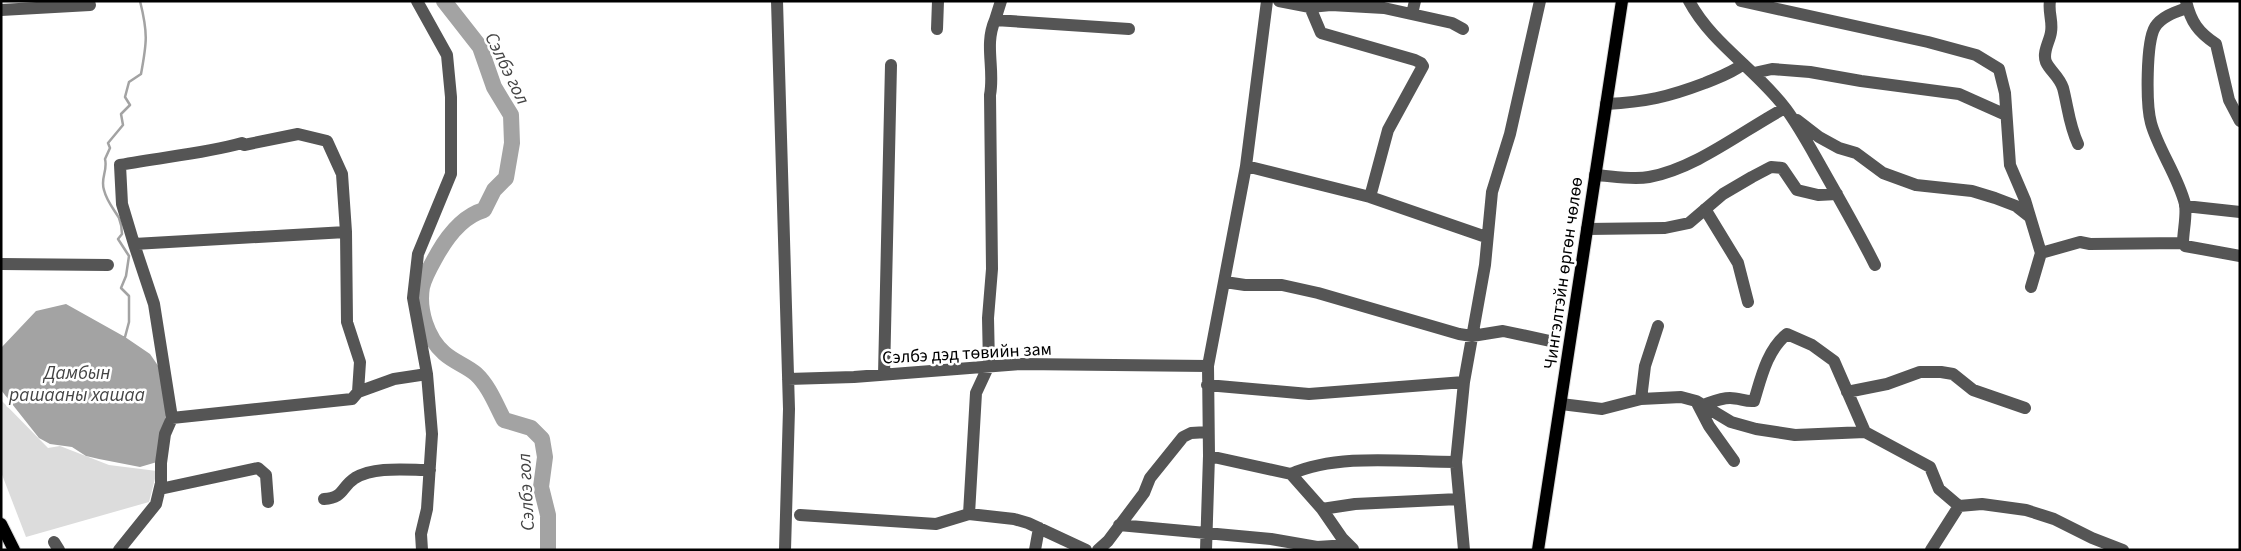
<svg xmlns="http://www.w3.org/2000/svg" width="2241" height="551" viewBox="0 0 2241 551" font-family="'Source Sans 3',sans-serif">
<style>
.green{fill:#dcdcdc}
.water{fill:#a3a3a3}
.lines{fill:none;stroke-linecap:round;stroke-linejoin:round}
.stream{stroke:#a3a3a3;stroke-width:2.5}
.river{stroke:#a3a3a3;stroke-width:16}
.major-casing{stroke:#dbdbdb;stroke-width:14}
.minor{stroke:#555;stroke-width:12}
.major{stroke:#000;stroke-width:12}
.labels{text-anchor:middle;stroke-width:5;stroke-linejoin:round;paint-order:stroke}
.street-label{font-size:18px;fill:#000;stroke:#fff}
.water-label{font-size:19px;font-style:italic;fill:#444;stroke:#fff}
</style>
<rect width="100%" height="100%" fill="#fff"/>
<!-- green -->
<path class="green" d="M1 400 48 448 60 446 109 465 157 471 149 502 26 537 1 472Z"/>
<!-- water -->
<path class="water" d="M66 304 125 337 150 354 161 370 167 410 157 462 140 467 99 459 86 456 72 447 50 444 39 438 1 390V348L36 311Z"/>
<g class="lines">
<!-- stream -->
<path class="stream" d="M122 338 125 337 129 322V296L121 288 126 276 129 256 118 239 122 234C122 229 121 223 119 218 114 209 107 202 104 190 100 178 108 171 105 159L110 148 108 143 123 125 121 114 130 105 125 97 129 82 141 74C147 42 148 33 140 1"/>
<!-- river -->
<path class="river" d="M444 1 480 47 494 87 511 115 512 143 506 178 494 190 484 210C463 216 449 234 438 253 432 264 425 275 422 287 418 310 427 338 444 353 454 362 467 366 476 374 489 386 496 405 504 420L531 428 542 439 545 457 541 487 548 515V550"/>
<!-- major casing -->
<g class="major-casing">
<path id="major" d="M1 524 14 550
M1538 550 1622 1"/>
</g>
<!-- minor -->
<path class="minor" d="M417 1 447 55 451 97V174L418 254 413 298 427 374
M777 1 789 409 785 550
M1279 1 1310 7
M1689 1C1712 44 1756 69 1786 109 1800 128 1811 149 1823 170 1841 202 1859 233 1875 265
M1741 1 1928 42 1976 55 1999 69 2005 93 2010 165 2025 200 2041 253 2031 287
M2050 1C2048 12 2053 21 2051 32 2050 41 2042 52 2046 62 2050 71 2059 76 2063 88 2068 107 2069 125 2078 144
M2186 1C2191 22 2198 32 2216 44L2229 100 2240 121
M1 10 90 5
M1412 14 1415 1
M995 20 1001 1
M937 29 938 1
M1754 73 1772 69 1810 72 1861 81 1959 94 2006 115
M1606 104C1646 102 1668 97 1705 83 1719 77 1732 73 1743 64
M1797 120 1819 137 1839 148 1856 153 1883 173 1916 185 1972 191 1995 198 2016 206 2030 217
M1246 166 1370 197 1486 237
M1595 175C1612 176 1632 180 1649 177 1697 168 1742 131 1785 108
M1370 197 1388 130 1423 66 1421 63 1415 60 1321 33 1310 7 1331 5 1384 8 1452 23 1463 29
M2185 206 2240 212
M1705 209 1738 263 1748 302
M1587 229 1665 228 1689 223 1723 194 1752 177 1771 167 1782 168 1797 190 1818 195 1837 194
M2183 243 2185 246 2240 256
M2041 253 2080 242 2090 244 2183 243C2183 231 2187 216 2185 204 2178 176 2158 149 2151 123 2146 105 2146 42 2155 27 2162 16 2176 12 2187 8
M1 264 108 265
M1225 282 1245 285H1282L1318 293 1459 334 1472 336 1503 331 1550 341
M884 375 891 65
M788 379 854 377 1020 364 1208 366
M1207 385 1309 394 1464 382
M358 392 394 379 427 374 432 434 427 509 421 534 422 550
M1847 392 1887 384 1920 372H1941L1953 374 1973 390 2025 408
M1641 399 1645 366 1658 326
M1696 401 1731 422 1756 429 1795 435 1865 432 1930 467 1939 489 1959 506 1982 504 2026 510 2054 519 2092 538 2123 550
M1561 404 1602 409 1641 399 1681 397 1696 401 1709 426 1734 461
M1703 405C1712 402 1720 398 1730 398 1739 398 1746 402 1754 401 1761 378 1767 350 1787 334L1812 345 1834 361 1865 432
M172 418 154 304 134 244 346 232
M1209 456 1291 474 1322 509 1342 538 1353 549
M1291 474C1339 453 1404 462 1456 462
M160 489 258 468 266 475 268 502
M324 499C344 498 341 487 355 478 375 466 407 470 430 470
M1322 509 1355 504 1459 499
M969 514 1014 519 1028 523 1086 550
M800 515 936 524 969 514 976 393 989 365 988 318 992 269 990 95C995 69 984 45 995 20L1129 29
M1119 525 1271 539 1317 547 1348 545
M54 542 59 550
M119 550 156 504 161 483V463L165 434 172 418 352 399 358 392 360 362 347 322 346 232 342 174 327 141 298 134 244 145 242 143C202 154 161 157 120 165L122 204 134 244
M1035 550 1039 528
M1098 550 1108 541 1144 493 1150 478 1183 437 1191 433 1208 432
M1206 550 1209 456 1208 366 1246 166 1267 1
M1464 550 1456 462 1464 382 1485 265 1492 192 1510 134 1540 1
M1931 550 1959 506"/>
<!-- major -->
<use href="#major" class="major"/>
</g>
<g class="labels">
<!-- street labels -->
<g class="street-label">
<text transform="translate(1563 273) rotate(-82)" y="6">Чингэлтэйн өргөн чөлөө</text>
<text transform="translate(967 353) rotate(-3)" y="6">Сэлбэ дэд төвийн зам</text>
</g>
<!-- water labels -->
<g class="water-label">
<text transform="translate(508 68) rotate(64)" y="7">Сэлбэ гол</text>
<text x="77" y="379">Дамбын<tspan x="77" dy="22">рашааны хашаа</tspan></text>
<text transform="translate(525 492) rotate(-93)" y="7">Сэлбэ гол</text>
</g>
</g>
<!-- border -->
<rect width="2241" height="551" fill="none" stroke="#000000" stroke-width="5"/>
</svg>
